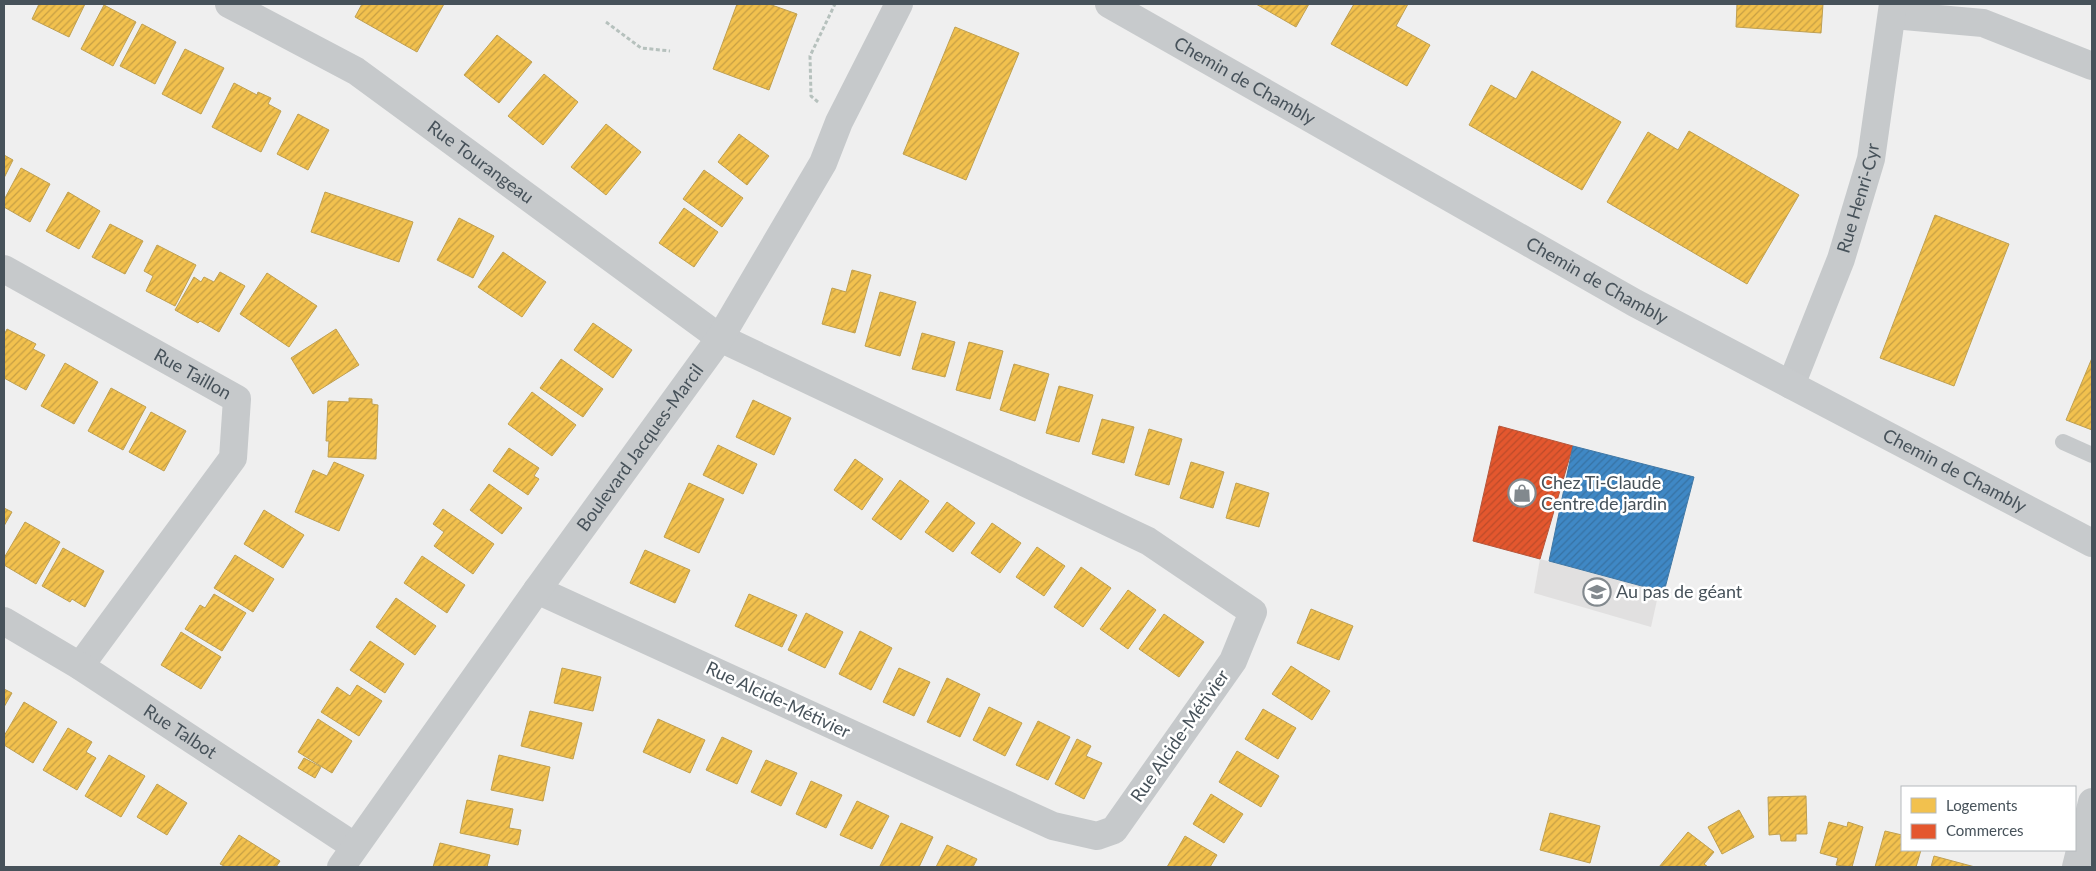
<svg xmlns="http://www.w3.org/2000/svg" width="2096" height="871" viewBox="0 0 2096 871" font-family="Lato,sans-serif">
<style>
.education{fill:#e1e0e0}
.homes{fill:url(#homes-hatch);stroke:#bfa052}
.shops{fill:url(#shops-hatch);stroke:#b5563b}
.schools{fill:url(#schools-hatch);stroke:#4178a5}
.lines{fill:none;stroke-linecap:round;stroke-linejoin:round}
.path{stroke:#b6c1bd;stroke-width:3;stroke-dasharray:4 2.5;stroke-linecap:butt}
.lane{stroke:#c6c9cb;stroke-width:16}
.street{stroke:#c6c9cb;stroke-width:28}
.secondary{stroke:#c7cacc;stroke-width:28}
.labels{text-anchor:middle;stroke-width:5;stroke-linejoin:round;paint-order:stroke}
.street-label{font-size:18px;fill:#47525a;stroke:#fff}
.poi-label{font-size:18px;fill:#47525a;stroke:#fff;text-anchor:start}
</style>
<defs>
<pattern id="homes-hatch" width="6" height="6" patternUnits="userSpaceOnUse" patternTransform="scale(1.25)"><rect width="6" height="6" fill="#f2c14e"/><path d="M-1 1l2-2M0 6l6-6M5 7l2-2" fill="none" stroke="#c69f44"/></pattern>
<pattern id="shops-hatch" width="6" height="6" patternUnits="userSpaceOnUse" patternTransform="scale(1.25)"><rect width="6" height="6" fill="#e4572e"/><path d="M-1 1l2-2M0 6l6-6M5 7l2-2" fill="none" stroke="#bb4b2a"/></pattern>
<pattern id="schools-hatch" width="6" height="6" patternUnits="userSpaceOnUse" patternTransform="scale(1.25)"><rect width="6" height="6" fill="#3f88c5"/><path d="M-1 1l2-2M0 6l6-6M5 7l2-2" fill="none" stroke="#3772a3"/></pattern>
</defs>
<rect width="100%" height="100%" fill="#efefef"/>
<!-- education -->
<path class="education" d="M1540 559 1659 591 1651 627 1534 593Z"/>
<!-- homes -->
<path class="homes" d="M39 4H85L69 37 32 19Z
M362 4H444L417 52 355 17Z
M737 4H769L797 14 769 90 713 69Z
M1256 4H1309L1296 27Z
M1354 4H1408L1396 26 1430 45 1407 86 1331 44Z
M1737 4H1823L1821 33 1736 27Z
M104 5 136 22 113 66 81 49Z
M142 24 176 42 155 84 120 66Z
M955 27 1019 53 966 180 903 154Z
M497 35 532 62 499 103 464 75Z
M185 49 224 68 201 114 162 94Z
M1532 71 1621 122 1582 190 1469 125 1491 85 1516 99Z
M544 74 578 102 543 145 508 116Z
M234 83 257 95 258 92 271 98 268 104 281 111 261 152 212 127Z
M298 114 329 130 308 170 277 154Z
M606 124 641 152 606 195 571 167Z
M1689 131 1799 195 1747 284 1607 202 1648 132 1678 150Z
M739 134 769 156 747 185 718 162Z
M4 155 13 160 4 178Z
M21 168 50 184 30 222 4 207V200Z
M704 170 743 198 722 227 683 199Z
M68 192 100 211 79 249 46 231Z
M325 192 413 222 399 262 311 232Z
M684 208 718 232 694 267 659 243Z
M1935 215 2009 244 1954 386 1880 358Z
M459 218 494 236 473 278 437 260Z
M110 224 143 241 125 274 92 257Z
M157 245 196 265 175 306 146 291 153 276 144 271Z
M503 252 546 282 522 317 478 287Z
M852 270 871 275 855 333 822 324 832 288 846 292Z
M220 272 245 286 219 332 200 321 198 323 175 310 194 277 201 282 204 277 214 282Z
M267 273 317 306 289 347 240 314Z
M880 292 916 302 900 356 865 346Z
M593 323 632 350 613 378 574 350Z
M7 329 36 344 33 349 45 355 26 390 4 378V335Z
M336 329 359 365 313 394 291 358Z
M922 333 955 342 945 377 912 369Z
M969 342 1003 351 990 399 956 390Z
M2092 358V430L2066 420Z
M561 359 603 389 583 417 540 388Z
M65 363 98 382 74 424 41 406Z
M1014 364 1049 374 1035 421 1000 410Z
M1059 386 1093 395 1079 442 1046 433Z
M111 388 146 407 123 450 88 431Z
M532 392 576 425 552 456 508 424Z
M349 398 372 399V404L378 405 376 459 328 457 329 441H326L328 401 349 402Z
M753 400 791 418 774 455 736 437Z
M151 412 186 431 164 471 129 452Z
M1102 419 1134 427 1124 463 1092 454Z
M1149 429 1182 439 1169 485 1135 475Z
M718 445 757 464 743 494 703 475Z
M509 448 539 468 534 476 539 479 528 495 493 471Z
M855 459 883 479 862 510 834 490Z
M334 462 364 475 339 531 295 512 313 470 327 476Z
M1191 462 1224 472 1213 508 1180 498Z
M900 480 929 501 901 540 872 519Z
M689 483 724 499 699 553 664 537Z
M1236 483 1269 493 1259 527 1226 518Z
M489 484 522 508 502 534 470 510Z
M947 502 975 523 953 552 925 532Z
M4 508 12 512 4 526Z
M443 509 494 544 473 574 434 546 444 532 433 524Z
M264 510 304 535 283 568 244 544Z
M25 522 60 542 36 584 4 565V558Z
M992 523 1021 543 1000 573 971 553Z
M1037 547 1065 566 1044 596 1016 577Z
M63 548 104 571 85 607 72 599 70 602 42 586Z
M645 550 690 570 675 603 630 583Z
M235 555 274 579 253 612 214 588Z
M422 556 465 585 447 613 404 583Z
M1081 567 1111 588 1083 627 1054 607Z
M1128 590 1156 610 1128 649 1100 629Z
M214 594 246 613 222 651 185 629 200 605 205 608Z
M749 594 797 615 782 647 735 626Z
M396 598 436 626 415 655 376 627Z
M1311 609 1353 626 1339 660 1297 643Z
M806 613 843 632 825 668 788 650Z
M1164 614 1204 642 1179 677 1139 649Z
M860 631 892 648 871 690 839 674Z
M181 632 221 657 201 689 161 665Z
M370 641 404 664 385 693 350 670Z
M1291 666 1330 691 1312 720 1272 694Z
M562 668 601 677 593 711 554 703Z
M899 668 930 682 914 716 883 702Z
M947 678 980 694 960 737 927 722Z
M357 685 382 701 359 736 321 712 337 687 350 696Z
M4 689 12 693 4 707Z
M24 702 57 722 33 763 4 745V736Z
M989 707 1022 723 1005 756 973 740Z
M1263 709 1296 728 1278 759 1245 739Z
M530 711 582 723 573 759 521 746Z
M318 719 352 741 332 773 298 752Z
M658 719 705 740 690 773 643 752Z
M1038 721 1070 737 1048 780 1016 765Z
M68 728 92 742 86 752 96 758 77 790 43 770Z
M722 737 752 751 737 784 706 770Z
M1077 739 1091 746 1086 756 1102 763 1084 799 1055 784Z
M1237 751 1279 776 1261 807 1219 782Z
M109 755 145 776 121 817 85 796Z
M499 755 550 767 543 801 491 790Z
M304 758 321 767 315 778 298 768Z
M766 760 797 773 781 806 751 792Z
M811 781 842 795 826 828 796 814Z
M157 784 187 803 167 835 137 817Z
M1211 794 1243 814 1224 843 1193 824Z
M1806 796 1807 834H1796V841H1781L1780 834 1769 835 1768 797Z
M467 800 513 809 509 828 521 830 518 845 460 833Z
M857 801 889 816 872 849 840 835Z
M1739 810 1754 837 1722 854 1708 827Z
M1550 813 1600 826 1590 863 1540 850Z
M1829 822 1847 827 1848 822 1863 827 1852 867 1836 865 1838 858 1820 853Z
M901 823 933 837 919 867H881L880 866Z
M1885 831 1902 835V850H1921L1916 867H1875Z
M1688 832 1714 852 1704 864 1708 867H1659Z
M239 835 280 861 276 867H226L220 864Z
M1185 836 1217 855 1210 867H1167Z
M440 843 490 855 487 867H433Z
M947 845 977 859 973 867H936Z
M1934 856 1975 867H1931Z"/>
<!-- shops -->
<path class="shops" d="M1499 426 1573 446 1540 559 1473 541Z"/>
<!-- schools -->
<path class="schools" d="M1573 446 1694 477 1664 592 1549 561Z"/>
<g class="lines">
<!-- path -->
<path class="path" d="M606 22 641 48 670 51
M818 102 811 96 810 56 835 4"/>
<!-- lane -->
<path class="lane" d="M2063 442 2092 455"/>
<!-- street -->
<g class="street">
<path id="s1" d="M229 4 356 71 720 338 1148 541 1253 612 1233 661 1114 830 1097 836 1053 826 537 590"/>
<path d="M1893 15 1983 23 2092 66"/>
<path id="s2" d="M4 269 237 399 233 458 80 666"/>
<path id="s3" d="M1791 385 1841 259 1871 159 1893 4"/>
<path id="s4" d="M4 621 80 666 354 846"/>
<path id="s5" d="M341 867 537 590 720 338 823 163 839 122 899 4"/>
<path d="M2076 867 2092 802"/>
</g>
<!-- secondary -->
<path class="secondary" id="s6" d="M1109 4 1635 303 2092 543"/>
</g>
<!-- icons -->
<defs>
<g id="shop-ring" transform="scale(1.4375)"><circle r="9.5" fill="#fff" stroke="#82898e" stroke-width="1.5"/><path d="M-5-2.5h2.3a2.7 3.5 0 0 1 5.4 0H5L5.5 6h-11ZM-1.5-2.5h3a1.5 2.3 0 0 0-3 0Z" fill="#82898e"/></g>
<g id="school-ring" transform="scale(1.4375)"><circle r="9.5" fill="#fff" stroke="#82898e" stroke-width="1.5"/><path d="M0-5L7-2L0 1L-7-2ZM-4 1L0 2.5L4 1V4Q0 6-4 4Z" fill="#82898e"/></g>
</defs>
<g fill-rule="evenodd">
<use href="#shop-ring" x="1522" y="493"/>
<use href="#school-ring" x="1597" y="592"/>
</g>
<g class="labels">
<!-- street labels -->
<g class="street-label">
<text dy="6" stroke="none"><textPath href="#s6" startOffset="156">Chemin de Chambly</textPath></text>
<text dy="6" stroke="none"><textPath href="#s1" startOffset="298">Rue Tourangeau</textPath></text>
<text dy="6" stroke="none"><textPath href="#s3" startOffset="199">Rue Henri-Cyr</textPath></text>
<text dy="6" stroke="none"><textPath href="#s6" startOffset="561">Chemin de Chambly</textPath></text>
<text dy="6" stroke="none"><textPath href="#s2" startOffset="216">Rue Taillon</textPath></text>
<text dy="6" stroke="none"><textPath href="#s5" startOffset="515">Boulevard Jacques-Marcil</textPath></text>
<text dy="6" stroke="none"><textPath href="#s6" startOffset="966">Chemin de Chambly</textPath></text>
<text transform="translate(778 700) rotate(25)" y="6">Rue Alcide-Métivier</text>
<text dy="6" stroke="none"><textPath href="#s4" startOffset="208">Rue Talbot</textPath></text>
<text transform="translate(1180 736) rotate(-55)" y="6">Rue Alcide-Métivier</text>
</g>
<!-- poi labels -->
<g class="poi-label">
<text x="1541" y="489">Chez Ti-Claude<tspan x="1541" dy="21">Centre de jardin</tspan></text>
<text x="1616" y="598">Au pas de géant</text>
</g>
</g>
<!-- border -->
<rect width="2096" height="871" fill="none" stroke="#47525a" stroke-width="10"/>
<!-- legend -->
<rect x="1901" y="786" width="175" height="65" fill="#ffffff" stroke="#b5babd"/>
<rect x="1911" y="798" width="25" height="15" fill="#f2c14e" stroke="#b5babd"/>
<text x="1946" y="811" font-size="15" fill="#47525a">Logements</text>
<rect x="1911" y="824" width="25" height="15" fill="#e4572e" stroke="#b5babd"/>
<text x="1946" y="836" font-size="15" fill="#47525a">Commerces</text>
</svg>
